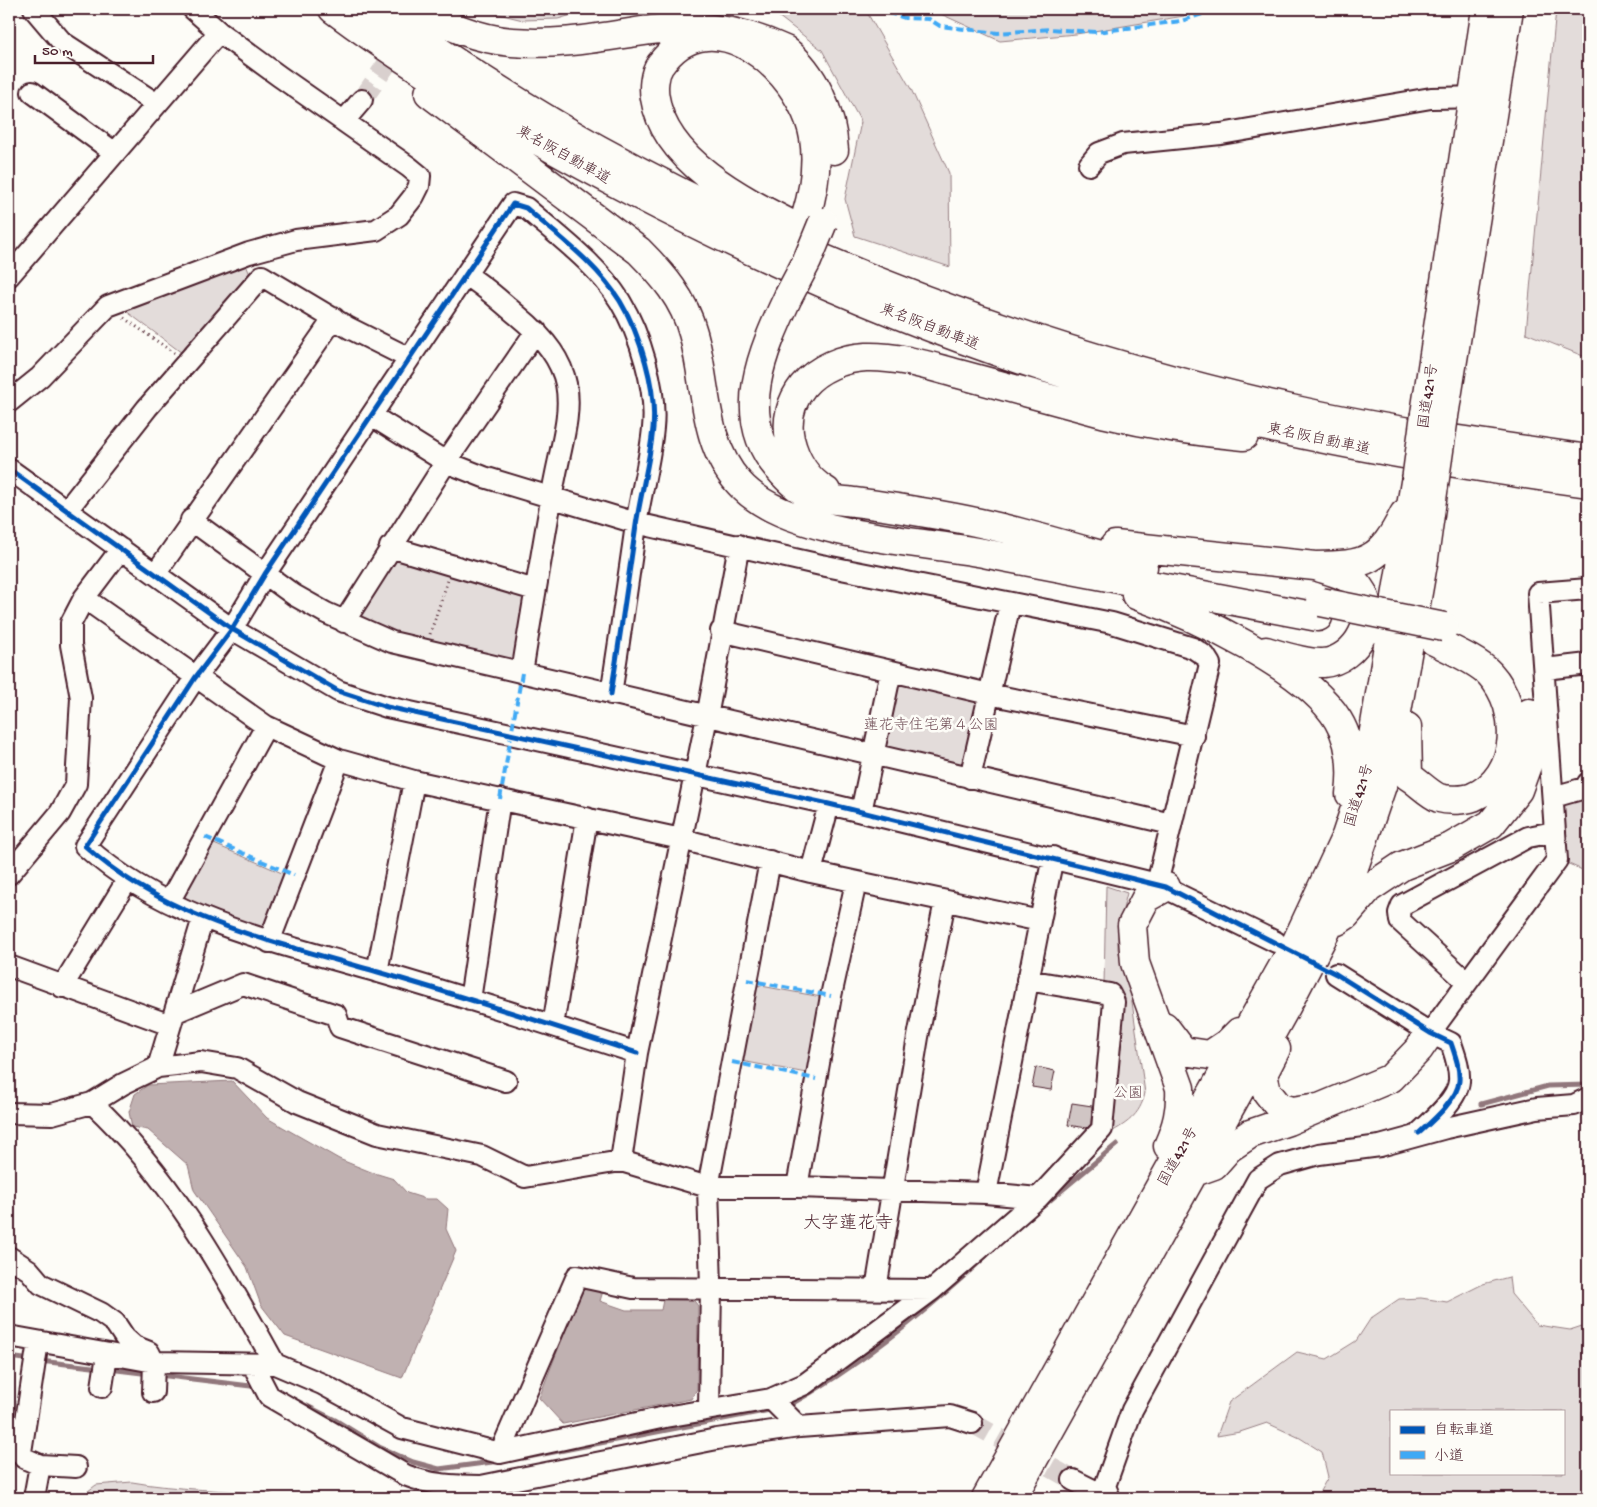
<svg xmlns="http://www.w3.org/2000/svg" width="1597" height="1507" viewBox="0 0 1597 1507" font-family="'Gochi Hand','Klee One',sans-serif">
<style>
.green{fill:#e3dcda;stroke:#967e82;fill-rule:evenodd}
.water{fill:#c0b1b1;stroke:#91777b}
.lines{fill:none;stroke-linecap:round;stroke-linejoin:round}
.stream{stroke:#91777b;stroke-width:5}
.building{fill:#d0c5c4;stroke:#4a1f2b}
.minor-tunnel{stroke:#d9d0ce;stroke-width:20;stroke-dasharray:20 10;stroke-linecap:butt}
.minor-casing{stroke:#4a1f2b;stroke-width:24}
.highway-casing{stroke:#4a1f2b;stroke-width:31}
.path{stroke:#4a1f2b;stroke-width:3;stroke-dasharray:1 4;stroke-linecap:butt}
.minor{stroke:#fdfcf7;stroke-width:20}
.highway{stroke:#fdfcf7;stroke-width:28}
.highway-bridge-casing{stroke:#4a1f2b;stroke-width:31;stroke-linecap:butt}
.highway-bridge{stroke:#fdfcf7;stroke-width:28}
.quiet{stroke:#3fa9f5;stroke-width:4;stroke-dasharray:8 4;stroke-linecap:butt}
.cycleway-casing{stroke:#fdfcf7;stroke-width:8}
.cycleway{stroke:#0057b8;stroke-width:5}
.labels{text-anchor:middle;stroke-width:5;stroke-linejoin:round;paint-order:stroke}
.street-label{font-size:15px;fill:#4a1f2b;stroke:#fdfcf7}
.park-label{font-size:15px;fill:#704e57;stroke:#fdfcf7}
.quarter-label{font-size:18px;fill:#4a1f2b;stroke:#fdfcf7}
</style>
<rect width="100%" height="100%" fill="#fdfcf7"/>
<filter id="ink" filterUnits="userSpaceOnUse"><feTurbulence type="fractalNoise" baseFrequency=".02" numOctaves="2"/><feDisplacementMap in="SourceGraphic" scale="10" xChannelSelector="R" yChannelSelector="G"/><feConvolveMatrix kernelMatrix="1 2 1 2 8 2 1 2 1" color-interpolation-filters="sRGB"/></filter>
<g filter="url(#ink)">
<!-- green -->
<path class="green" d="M478 9H592L558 19 523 20Z
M769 9H865L911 89 949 173 950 267 855 236 845 199 861 122 822 50Z
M930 9H1191L1184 16 1076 34 1000 41Z
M1556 9H1588V358L1526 333Z
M244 260 251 277 186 356 122 308Z
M394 556 527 596 517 666 432 646 353 619Z
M892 676 981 696 964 770 877 751Z
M1588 795V869L1587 872 1562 861 1558 802 1585 798Z
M207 841 289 876 268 934 176 897Z
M1106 886 1127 893 1118 929V949L1131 995 1145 1093C1140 1116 1126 1124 1106 1135L1104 985Z
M750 984 827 998 812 1074 736 1060Z
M1509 1277 1511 1294 1537 1325 1570 1330 1588 1324V1498H1316L1328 1477 1322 1452 1300 1438 1267 1423 1240 1432 1217 1436 1229 1402 1297 1352 1327 1359 1356 1341 1371 1318 1399 1299 1421 1298 1447 1302 1483 1284ZM1391 1411H1563V1473H1391Z
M132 1482C177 1490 225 1490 271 1494L278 1498H79L96 1485Z"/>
<!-- water -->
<path class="water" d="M232 1081 267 1118 339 1159 371 1172 394 1179 407 1193 426 1199H437L448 1209 446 1229 456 1251 402 1378 285 1336 261 1305 247 1267 194 1190 188 1165 148 1130 132 1127 129 1112 135 1094 148 1085Z
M588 1287 603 1291 600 1301 626 1310H661L664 1295 692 1298 698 1306 697 1389 691 1399 563 1424 539 1398 580 1293Z"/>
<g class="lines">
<!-- stream -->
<path class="stream" d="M1481 1104 1548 1086 1588 1085
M1043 1206 1117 1144
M9 1357 31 1360
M40 1361 101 1368
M109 1369 150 1374
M159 1375 259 1387
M293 1399 335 1420 379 1447 413 1462 439 1469 500 1461
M786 1407C859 1367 924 1313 986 1256
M523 1458 775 1409"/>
</g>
<!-- building -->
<path class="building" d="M1036 1067 1055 1071 1051 1090 1032 1087Z
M1072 1103 1092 1106 1091 1124 1087 1128 1068 1125Z"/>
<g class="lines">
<!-- minor-tunnel -->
<path class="minor-tunnel" d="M362 100 402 42
M972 1423 1073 1480"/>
<!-- minor casing -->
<g class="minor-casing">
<path id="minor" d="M34 9 62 42 157 104
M32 92 115 153
M344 121 362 100
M1089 165 1099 153 1123 144 1221 134 1431 98 1486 97
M466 275C485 286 500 301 517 315 594 378 564 418 551 500 541 558 531 616 522 673
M9 276 219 32
M9 402 40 377 108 306 249 253 296 240 376 230 399 215 414 196 419 186 420 176 409 167 279 76 219 32 193 9
M372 416 446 462 484 477 636 523 821 565 1112 623 1193 648 1205 656 1210 664 1157 884
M9 469 232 629 338 691 387 707 829 804 1157 884 1276 942
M67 510 147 408 262 276 349 328 409 358
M191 520 294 595 326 613 392 642 1171 824
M390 547 535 590
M156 573 334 318
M84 598 266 726 339 760 414 781 681 839 811 872 1040 921 986 1193
M344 622 446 462 536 331
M721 631 989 694 1194 736
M1545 669 1588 664
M611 694C620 637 628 581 636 525 641 492 650 461 653 428 657 389 640 334 620 301 596 263 559 237 526 208L513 204 265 574 232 629 195 678 85 846C166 920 276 942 378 972 465 997 551 1025 637 1053
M970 778 1010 604
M1553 797 1585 788 1588 783
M861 812 891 671
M811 872 829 804
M9 874 60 813 76 784 81 698 71 645V623L84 598 121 549
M169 902 266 726
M1040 921 1053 857
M269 942 339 760
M9 966 170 1025
M377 972 414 781
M1336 974 1430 1033 1451 1043C1455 1055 1460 1068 1459 1081 1458 1099 1432 1121 1419 1133
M1467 982 1400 921 1399 913 1402 905 1528 837 1554 832
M62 987 128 879
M470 1000 500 799
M176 1012 243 984 336 1015 340 1027 506 1081
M553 1026 587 818
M1430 1033 1557 860 1538 593 1588 589
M158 1067 203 918
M92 1103C171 1176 223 1271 275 1364
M9 1113 52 1114 92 1103 123 1084 158 1067 201 1062 237 1068 297 1102 377 1134 482 1156 525 1177 621 1161 708 1187H797L986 1193 1038 1198
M621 1161 637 1053 707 717 739 545
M797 1187 831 996 856 882
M9 1257 29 1270 41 1284 101 1313 115 1323 125 1338 134 1346 149 1352 154 1362 153 1392
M876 1289 918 1037 945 901
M9 1336 154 1362 275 1364 322 1384 402 1428 500 1453 665 1417 771 1399 805 1384 932 1290 1038 1198 1102 1129 1114 1002 1110 994 1027 980
M38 1342 21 1452 24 1458 40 1465 76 1467
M253 1365 269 1396 405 1475C430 1485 453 1486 481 1486L717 1439 799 1427 950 1416 972 1423
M102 1387 107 1355
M771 1399 799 1427
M709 1409 711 1287 708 1187 770 861
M500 1453 577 1276 633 1288 932 1290
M1073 1480 1109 1498
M34 1498 40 1465
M1110 1498 1105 1486 1132 1410 1258 1179 1280 1165 1319 1154 1380 1146 1446 1128 1537 1108 1574 1105 1588 1098"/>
</g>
<!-- highway casing -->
<g class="highway-casing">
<path id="highway" d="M333 9C427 79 531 139 635 193 794 276 961 347 1134 394 1283 435 1435 462 1588 483
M376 9C448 58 521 106 598 149 814 268 1050 355 1291 409 1389 431 1489 445 1588 459
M416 9C446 25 477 39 512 42 619 50 679 0 785 50 814 73 832 113 834 150
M429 93 639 251C663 275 684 299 693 333 707 382 702 443 739 483 761 508 799 520 830 528 882 541 936 544 988 554 1098 574 1208 597 1318 617
M802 230C749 203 665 164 655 98 653 88 654 74 660 65 672 49 685 38 706 36 756 32 807 92 814 138 818 164 814 190 806 216
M788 297C763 350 733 416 778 468 787 479 799 491 813 496 827 500 840 500 854 502 888 506 922 512 956 518 1019 530 1081 550 1143 567
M1425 414 1486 9
M1444 416 1509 9
M826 491C807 480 795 460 790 439 786 420 791 401 803 386 818 368 843 358 866 357 898 356 929 366 959 374 1008 387 1057 401 1106 414 1151 425 1197 432 1244 436
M1115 545 1315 566C1366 566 1381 561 1404 514
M1136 595C1193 615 1307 668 1338 720 1352 743 1353 769 1350 794
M1266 651C1283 656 1306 664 1323 663 1357 660 1381 616 1359 587 1351 576 1334 572 1321 568
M1407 727 1408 776C1418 782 1429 794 1439 798 1449 801 1465 800 1473 797 1521 776 1522 709 1490 674 1478 661 1450 649 1434 641
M1166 887 1146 898 1132 925 1135 963 1180 1088C1181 1110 1177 1126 1168 1146
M1337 921 1346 915 1369 888 1402 866 1451 847 1491 824 1518 790 1530 757 1529 713
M1164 1026 1183 1051 1210 1055 1228 1043 1239 1032
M1276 1049 1263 1074 1267 1092 1279 1107 1292 1111 1312 1108
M1200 1170 1214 1165 1229 1148 1250 1134 1288 1121 1391 1078 1419 1049 1430 1033
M986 1498 1296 943 1346 836 1367 773 1415 482
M1012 1498 1286 1007 1329 925 1352 873 1386 774 1424 558 1434 485"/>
</g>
<!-- path -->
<path class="path" d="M124 318 174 353
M430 634 448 580"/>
<!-- minor -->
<use href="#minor" class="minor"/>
<!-- highway -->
<use href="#highway" class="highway"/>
<!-- highway-bridge casing -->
<g class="highway-bridge-casing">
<path id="highway-bridge" d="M788 297 807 261 823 222
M1416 481 1425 414
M1434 485 1444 416
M1321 602 1444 627"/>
</g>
<!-- highway-bridge -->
<use href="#highway-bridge" class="highway-bridge"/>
<!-- quiet -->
<path class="quiet" d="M876 9 905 18 929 19 940 26 998 33 1050 29 1097 32 1181 21 1217 9
M500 799 522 673
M205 837 294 875
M747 980 831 996
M732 1062 816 1079"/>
<!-- cycleway casing -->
<g class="cycleway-casing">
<path id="cycleway" d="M9 469 232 629 338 691 387 707 829 804 1166 887 1336 974 1430 1033 1451 1043C1455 1055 1460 1068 1459 1081 1458 1099 1432 1121 1419 1133
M611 694C620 637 628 581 636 525 641 492 650 461 653 428 657 389 640 334 620 301 596 263 559 237 526 208L513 204 265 574 232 629 195 678 85 846C166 920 276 942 378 972 465 997 551 1025 637 1053"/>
</g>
<!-- cycleway -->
<use href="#cycleway" class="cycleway"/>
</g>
</g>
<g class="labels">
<!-- street labels -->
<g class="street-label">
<text transform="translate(564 154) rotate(29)" y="5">東名阪自動車道</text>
<text transform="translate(930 326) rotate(21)" y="5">東名阪自動車道</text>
<text transform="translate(1427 396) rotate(-82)" y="5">国道421号</text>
<text transform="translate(1319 438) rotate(12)" y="5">東名阪自動車道</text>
<text transform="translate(1358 795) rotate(-73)" y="5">国道421号</text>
<text transform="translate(1177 1156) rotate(-61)" y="5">国道421号</text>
</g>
<!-- park labels -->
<g class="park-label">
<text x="931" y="729">蓮花寺住宅第４公園</text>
<text x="1128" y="1097">公園</text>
</g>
<!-- quarter labels -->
<g class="quarter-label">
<text x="848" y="1228">大字蓮花寺</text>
</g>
</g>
<!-- margin -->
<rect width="1597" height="1507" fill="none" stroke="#fdfcf7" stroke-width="30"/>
<rect x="15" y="15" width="1567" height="1477" fill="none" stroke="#4a1f2b" stroke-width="2" filter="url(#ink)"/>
<!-- legend -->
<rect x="1390" y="1410" width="175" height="65" fill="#fdfcf7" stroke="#b5a4a5"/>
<rect x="1400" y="1426" width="25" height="8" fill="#0057b8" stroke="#b5a4a5"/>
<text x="1434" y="1434" font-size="15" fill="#4a1f2b">自転車道</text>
<rect x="1400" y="1451" width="25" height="8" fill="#3fa9f5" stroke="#b5a4a5"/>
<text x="1434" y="1460" font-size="15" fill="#4a1f2b">小道</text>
<!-- scale -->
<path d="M35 55v8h118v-8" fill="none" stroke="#4a1f2b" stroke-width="2.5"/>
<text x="42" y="55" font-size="15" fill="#4a1f2b" stroke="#fdfcf7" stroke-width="4" paint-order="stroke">50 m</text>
</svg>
